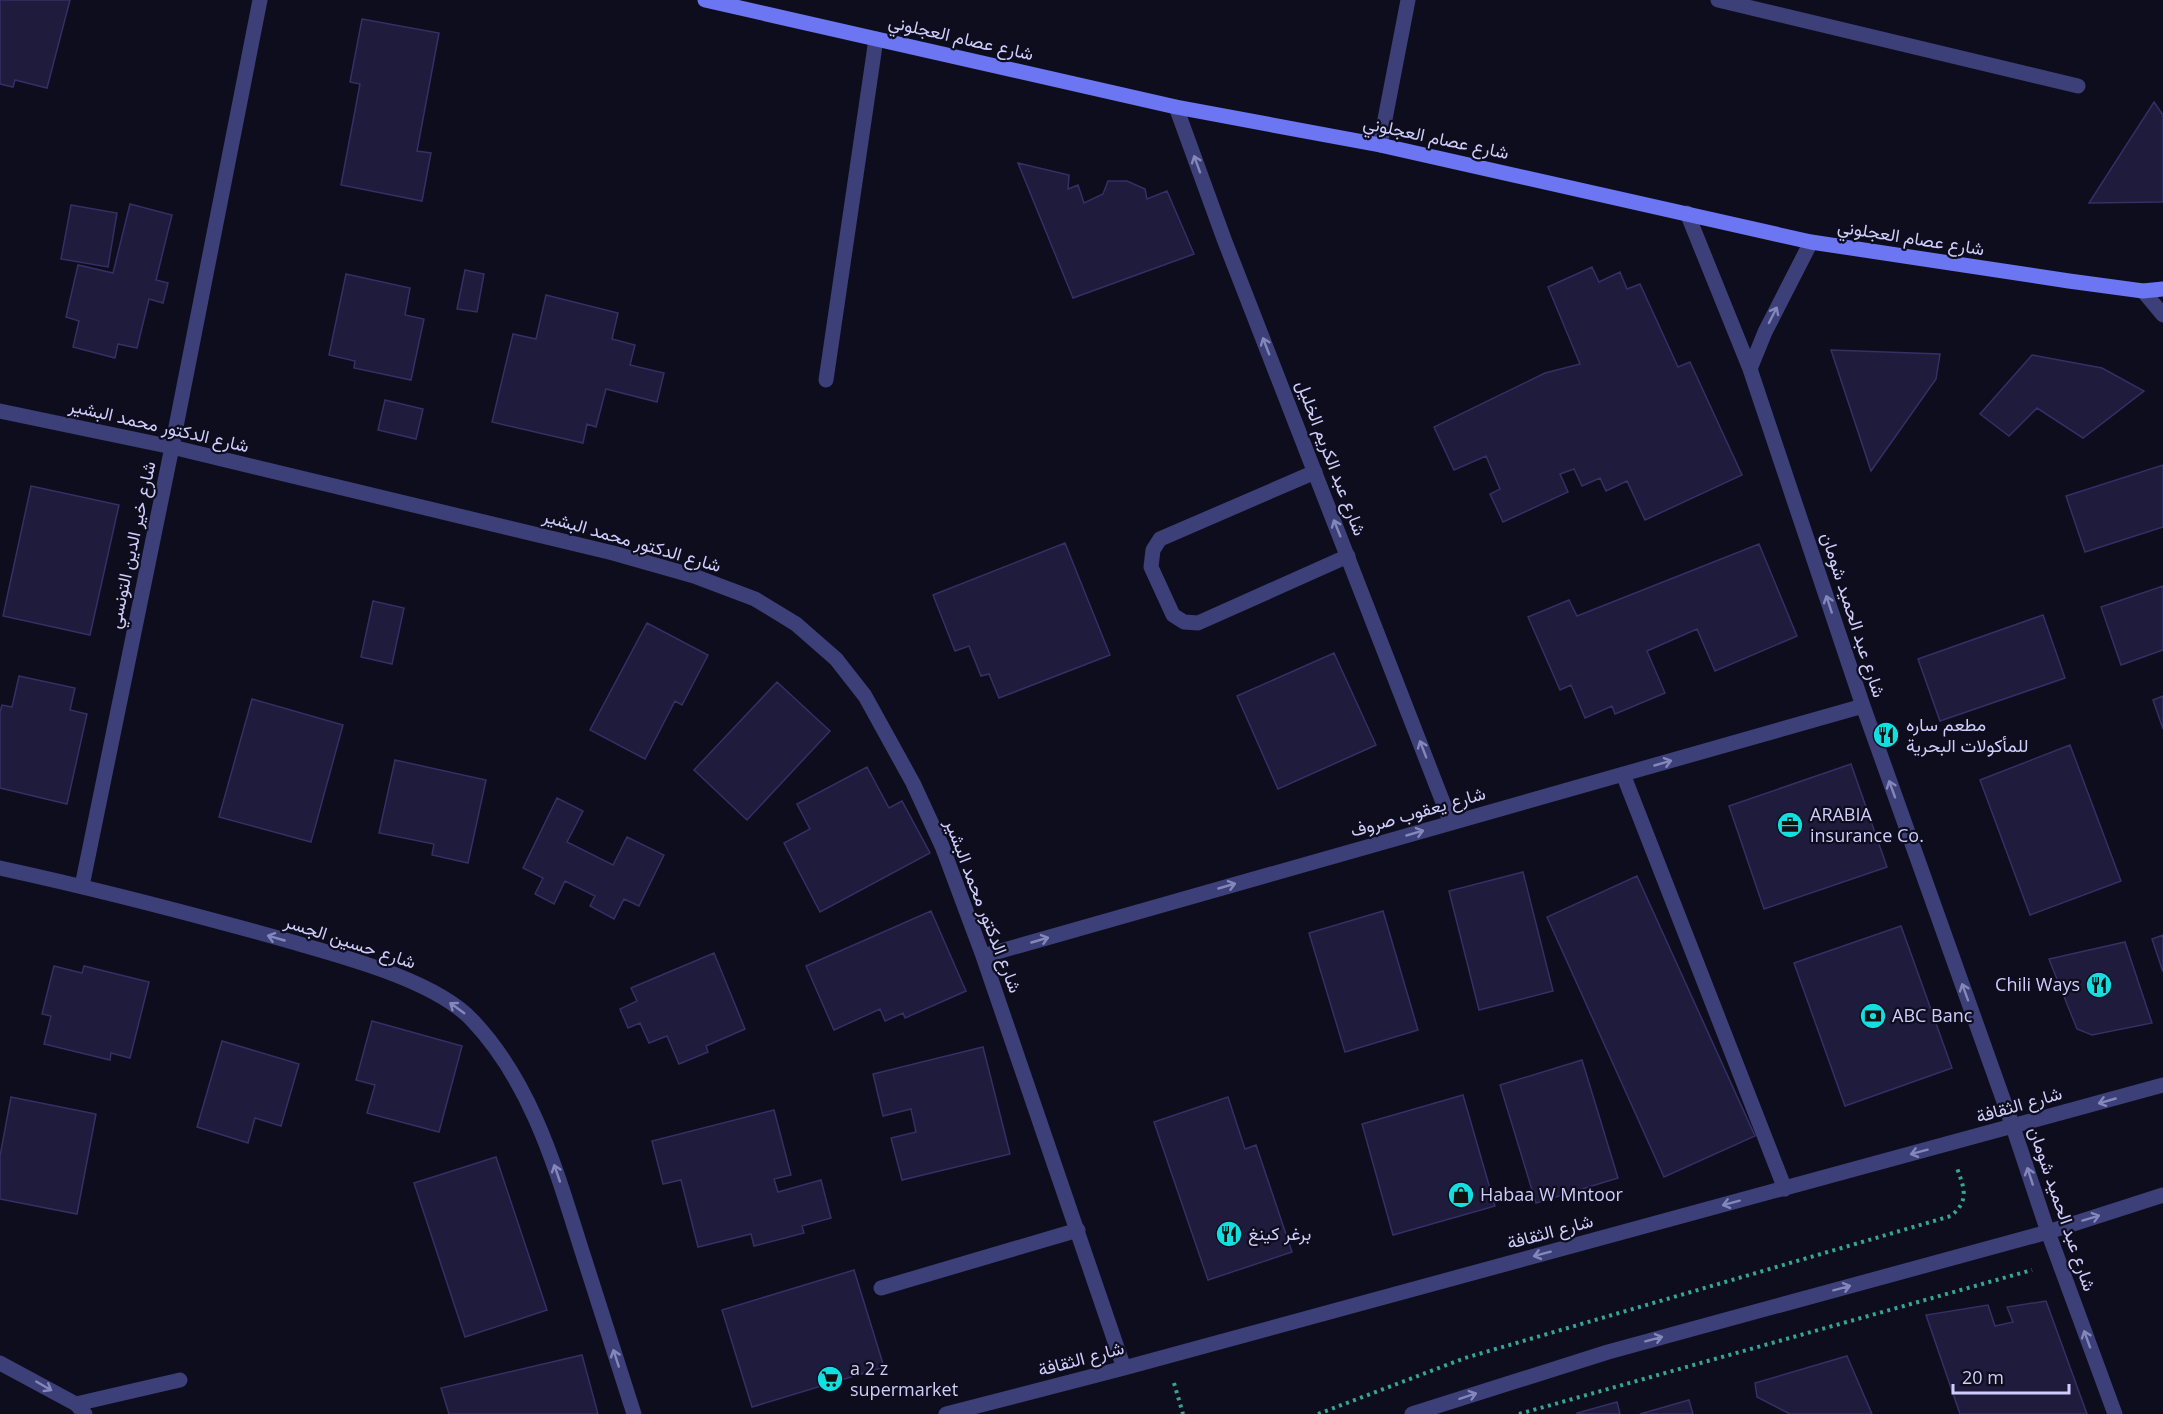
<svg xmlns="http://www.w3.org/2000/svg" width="2163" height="1414" viewBox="0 0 2163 1414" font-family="'Open Sans',Vazirmatn,sans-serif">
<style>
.building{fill:#1f1b3c;stroke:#352f66;stroke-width:1.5}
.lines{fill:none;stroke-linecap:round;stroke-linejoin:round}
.path{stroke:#37a594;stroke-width:4;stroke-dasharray:3 4.5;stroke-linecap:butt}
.lane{stroke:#3c3f78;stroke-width:15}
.street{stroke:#3c3f78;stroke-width:15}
.secondary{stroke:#6c75f2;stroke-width:15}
.oneway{stroke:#8586ba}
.labels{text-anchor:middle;stroke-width:4.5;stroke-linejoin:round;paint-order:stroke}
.street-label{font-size:18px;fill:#cecdfb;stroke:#0e0d1d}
.poi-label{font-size:18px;fill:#cecdfb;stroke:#0e0d1d;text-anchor:start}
</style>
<rect width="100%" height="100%" fill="#0e0d1d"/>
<!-- building -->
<path class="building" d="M0 0H70L47 88 15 80 13 87 0 84Z
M362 19 439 33 417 151 431 153 422 201 341 185 360 84 350 82Z
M2154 102 2163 115V202L2089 203Z
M1018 163 1069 175 1068 189 1078 185 1084 203 1103 194 1108 181H1127L1145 189 1147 199 1167 191 1194 254 1073 298Z
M130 204 172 215 156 280 168 283 163 303 149 299 137 348 118 344 115 358 73 347 79 321 66 317 78 265 113 273Z
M71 205 117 213 108 267 61 259Z
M1592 267 1599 282 1620 272 1627 289 1640 284 1678 367 1690 362 1742 475 1645 520 1627 481 1606 491 1600 478 1582 486 1574 469 1560 474 1568 492 1503 522 1490 494 1500 489 1486 456 1454 470 1434 427 1545 373 1580 364 1548 287Z
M465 270 484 274 477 312 457 309Z
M346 274 410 288 405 315 424 319 411 380 354 368 355 361 329 355Z
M546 295 618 313 612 339 635 345 630 365 664 373 657 402 606 389 596 427 587 424 583 443 492 422 513 334 536 339Z
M1831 350 1940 354 1936 379 1871 471Z
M2032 355 2102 368 2144 391 2083 438 2037 408 2009 436 1980 414Z
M385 400 423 409 416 439 378 430Z
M2163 465V527L2085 552 2066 496Z
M31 486 119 505 90 635 3 616Z
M1065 543 1110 655 999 698 989 674 981 676 969 646 955 651 933 595Z
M1759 544 1797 636 1715 671 1697 629 1647 651 1665 693 1615 714 1612 706 1585 718 1571 685 1560 690 1528 617 1569 600 1577 616Z
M2163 586V650L2121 665 2101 607Z
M373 601 404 608 392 664 361 657Z
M2043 615 2065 678 1940 721 1918 659Z
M647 623 708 655 682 705 675 701 645 759 590 730Z
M1334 653 1376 745 1278 789 1237 696Z
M19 676 75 688 70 710 87 714 67 804 0 788V712L2 705 12 707Z
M777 682 830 731 747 820 694 770Z
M2163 696V729L2153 700Z
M252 699 343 725 311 842 219 817Z
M2070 745 2121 881 2030 915 1980 780Z
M395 760 486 780 468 863 432 855 434 844 379 833Z
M1851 764 1887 867 1764 909 1729 806Z
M867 767 889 808 902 801 930 853 820 912 784 843 810 829 797 804Z
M557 798 583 811 567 842 613 865 627 837 664 855 639 906 624 899 614 919 590 906 595 896 565 881 554 904 535 894 543 878 523 868Z
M1523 872 1553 991 1479 1010 1449 891Z
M1637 876 1755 1136 1664 1177 1547 917Z
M931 911 966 991 905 1018 903 1013 885 1021 880 1009 834 1030 806 966Z
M1383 911 1418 1030 1345 1052 1309 933Z
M1901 926 1952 1068 1845 1106 1794 963Z
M2163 935V972L2152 939Z
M2125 942 2152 1023 2092 1035 2077 1029 2049 959Z
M714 953 745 1029 706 1046 708 1052 679 1064 667 1036 649 1043 640 1023 628 1028 620 1009 637 1001 631 988Z
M54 966 82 973 84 966 149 982 130 1058 111 1053 110 1060 44 1044 51 1016 42 1014Z
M372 1021 462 1046 439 1132 367 1113 375 1085 356 1080Z
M222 1041 299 1064 281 1126 255 1118 248 1143 197 1127Z
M983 1047 1010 1154 902 1180 891 1138 916 1132 911 1109 883 1116 873 1074Z
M1582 1060 1618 1178 1536 1203 1500 1085Z
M1463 1095 1495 1206 1393 1235 1362 1124Z
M11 1097 96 1114 77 1214 0 1199V1156Z
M1228 1097 1245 1149 1256 1145 1292 1252 1208 1280 1154 1122Z
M774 1110 791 1175 774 1179 778 1192 821 1180 831 1218 802 1226 804 1233 754 1246 751 1234 698 1247 681 1180 663 1184 652 1141Z
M496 1157 547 1310 465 1337 414 1183Z
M854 1270 884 1367 752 1407 722 1310Z
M2046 1301 2087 1414H1960L1926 1315 1988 1305 1995 1326 2013 1322 2007 1307Z
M582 1355 598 1414H449L441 1388Z
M1847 1356 1872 1414H1790L1757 1397 1755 1383Z
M1689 1400 1693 1414H1640Z
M1617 1402 1620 1414H1577V1413Z"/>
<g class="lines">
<!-- path -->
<path class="path" d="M1174 1383 1183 1414
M1318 1414 1465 1358 1951 1216C1970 1200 1964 1188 1957 1168
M1519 1414 2032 1270"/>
<!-- lane -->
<path class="lane" d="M1718 0 2078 86
M826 380 876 39
M1315 472 1160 539 1153 550 1151 567 1173 615 1184 622 1198 623 1348 556
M881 1288 1078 1230
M76 1404 180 1380"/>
<!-- street -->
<path class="street" d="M1176 107 1224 239 1451 823
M1380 145 1408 0
M1687 213 1750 369 1863 706 2013 1127 2048 1232 2115 1414
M2143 291 2163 315
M1750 369 1765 332 1811 242
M0 411 172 447 613 553 694 576 755 599 796 624 836 659 865 696 913 783 942 846 983 956 1124 1368
M1623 774 1785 1189
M0 868C97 889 193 914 289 941 341 956 435 980 472 1020 531 1082 555 1166 580 1245 598 1301 616 1358 634 1414
M82 886 172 447 260 0
M983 956 1863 706
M0 1363 76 1404 85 1414
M946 1414 1124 1368 2163 1085
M1412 1414 1608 1352 2048 1232 2163 1195"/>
<!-- secondary -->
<path class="secondary" d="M705 0 1176 107 1380 145 1811 242 2069 281 2143 291 2163 289"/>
</g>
<!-- one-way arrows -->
<defs><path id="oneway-shaft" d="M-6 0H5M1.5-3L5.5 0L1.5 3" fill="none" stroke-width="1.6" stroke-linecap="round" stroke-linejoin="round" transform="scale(1.5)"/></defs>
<g class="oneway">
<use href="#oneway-shaft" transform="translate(1197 164) rotate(-110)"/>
<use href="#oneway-shaft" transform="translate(1773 315) rotate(-63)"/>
<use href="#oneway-shaft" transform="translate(1266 346) rotate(-111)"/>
<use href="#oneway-shaft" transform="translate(1337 528) rotate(-112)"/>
<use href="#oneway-shaft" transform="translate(1829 604) rotate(-108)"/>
<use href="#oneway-shaft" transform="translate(1423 749) rotate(-111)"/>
<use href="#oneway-shaft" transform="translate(1663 763) rotate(-16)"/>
<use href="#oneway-shaft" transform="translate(1892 789) rotate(-110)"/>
<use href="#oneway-shaft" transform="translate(1415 833) rotate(-16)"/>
<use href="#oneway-shaft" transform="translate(1227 886) rotate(-16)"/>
<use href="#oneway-shaft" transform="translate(276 938) rotate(-164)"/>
<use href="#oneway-shaft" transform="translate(1040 940) rotate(-16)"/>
<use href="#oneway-shaft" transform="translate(1965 992) rotate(-110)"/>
<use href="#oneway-shaft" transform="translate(457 1008) rotate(-144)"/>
<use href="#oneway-shaft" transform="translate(2107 1101) rotate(164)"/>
<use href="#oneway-shaft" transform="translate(1919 1152) rotate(165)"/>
<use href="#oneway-shaft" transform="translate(557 1173) rotate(-109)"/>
<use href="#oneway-shaft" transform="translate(2030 1176) rotate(-108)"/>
<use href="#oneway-shaft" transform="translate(1731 1203) rotate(165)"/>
<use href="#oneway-shaft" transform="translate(2091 1218) rotate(-17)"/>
<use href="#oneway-shaft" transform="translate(1542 1254) rotate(165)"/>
<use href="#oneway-shaft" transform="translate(1842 1288) rotate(-15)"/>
<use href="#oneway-shaft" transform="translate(1654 1339) rotate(-15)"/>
<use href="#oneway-shaft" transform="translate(2087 1339) rotate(-110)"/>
<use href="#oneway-shaft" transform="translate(616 1358) rotate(-108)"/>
<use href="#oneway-shaft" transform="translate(44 1386) rotate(30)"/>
<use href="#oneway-shaft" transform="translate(1468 1396) rotate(-18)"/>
</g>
<!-- icons -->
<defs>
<g id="restaurant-disc" transform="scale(1.35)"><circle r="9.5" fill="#13dfe1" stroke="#0e0d1d"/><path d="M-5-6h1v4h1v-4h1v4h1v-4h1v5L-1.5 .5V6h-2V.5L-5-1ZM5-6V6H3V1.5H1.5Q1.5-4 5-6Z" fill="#111"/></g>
<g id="office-disc" transform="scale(1.35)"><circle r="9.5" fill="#13dfe1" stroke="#0e0d1d"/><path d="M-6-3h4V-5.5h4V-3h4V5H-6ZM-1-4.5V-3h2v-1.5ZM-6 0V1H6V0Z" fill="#111"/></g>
<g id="bank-disc" transform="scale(1.35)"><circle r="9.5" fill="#13dfe1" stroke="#0e0d1d"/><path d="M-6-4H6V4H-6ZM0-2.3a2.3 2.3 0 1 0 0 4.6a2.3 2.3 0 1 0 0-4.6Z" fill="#111"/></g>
<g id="shop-disc" transform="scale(1.35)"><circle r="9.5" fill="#13dfe1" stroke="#0e0d1d"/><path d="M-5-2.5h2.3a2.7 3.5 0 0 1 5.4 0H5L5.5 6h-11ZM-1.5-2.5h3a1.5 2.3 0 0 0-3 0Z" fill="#111"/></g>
<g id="supermarket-disc" transform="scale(1.35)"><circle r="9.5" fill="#13dfe1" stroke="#0e0d1d"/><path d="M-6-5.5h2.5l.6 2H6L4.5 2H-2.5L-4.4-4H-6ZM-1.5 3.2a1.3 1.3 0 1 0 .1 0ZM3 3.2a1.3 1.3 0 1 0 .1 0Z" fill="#111"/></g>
</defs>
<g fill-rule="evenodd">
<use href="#restaurant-disc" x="1886" y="735"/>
<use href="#office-disc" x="1790" y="825"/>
<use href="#restaurant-disc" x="2099" y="985"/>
<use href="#bank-disc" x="1873" y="1016"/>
<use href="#shop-disc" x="1461" y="1195"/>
<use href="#restaurant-disc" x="1229" y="1234"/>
<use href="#supermarket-disc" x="830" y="1379"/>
</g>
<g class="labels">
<!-- street labels -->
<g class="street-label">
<text transform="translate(961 38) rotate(13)" y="6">شارع عصام العجلوني</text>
<text transform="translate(1436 138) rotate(12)" y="6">شارع عصام العجلوني</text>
<text transform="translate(1911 238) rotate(9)" y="6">شارع عصام العجلوني</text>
<text transform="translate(159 426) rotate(13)" y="6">شارع الدكتور محمد البشير</text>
<text transform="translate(1331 458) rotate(69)" y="6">شارع عبد الكريم الخليل</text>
<text transform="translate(632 541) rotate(16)" y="6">شارع الدكتور محمد البشير</text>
<text transform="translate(132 545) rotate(-78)" y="6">شارع خير الدين التونسي</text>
<text transform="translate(1853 615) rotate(72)" y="6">شارع عبد الحميد شومان</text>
<text transform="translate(1418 812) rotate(-16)" y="6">شارع يعقوب صروف</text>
<text transform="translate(983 906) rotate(69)" y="6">شارع الدكتور محمد البشير</text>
<text transform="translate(350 942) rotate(18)" y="6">شارع حسين الجسر</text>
<text transform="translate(2019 1105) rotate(-16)" y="6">شارع الثقافة</text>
<text transform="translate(2062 1209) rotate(71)" y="6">شارع عبد الحميد شومان</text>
<text transform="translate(1550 1232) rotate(-15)" y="6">شارع الثقافة</text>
<text transform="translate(1081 1359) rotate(-15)" y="6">شارع الثقافة</text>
</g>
<!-- poi labels -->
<g class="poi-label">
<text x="1906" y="731">مطعم ساره<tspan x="1906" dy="21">للمأكولات البحرية</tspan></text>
<text x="1810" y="821">ARABIA<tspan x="1810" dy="21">insurance Co.</tspan></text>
<text x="2080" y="991" text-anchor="end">Chili Ways</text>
<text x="1892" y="1022">ABC Banc</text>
<text x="1480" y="1201">Habaa W Mntoor</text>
<text x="1248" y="1240">برغر كينغ</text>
<text x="850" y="1375">a 2 z<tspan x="850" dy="21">supermarket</tspan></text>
</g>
</g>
<!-- scale -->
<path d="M1953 1384v9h116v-9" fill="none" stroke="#cecdfb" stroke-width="3"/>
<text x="1962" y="1384" font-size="18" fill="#cecdfb" stroke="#0e0d1d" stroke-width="4.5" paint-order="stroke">20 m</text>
</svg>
